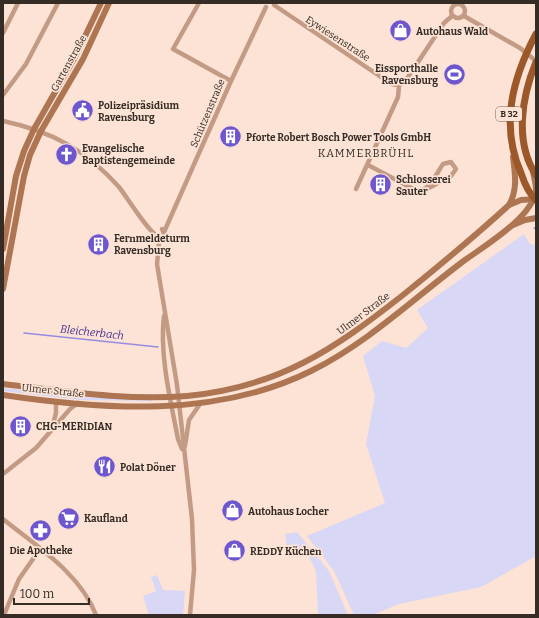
<svg xmlns="http://www.w3.org/2000/svg" width="539" height="618" font-family="Bitter,serif">
	<rect width="100%" height="100%" fill="#fce3d5"/>
	<g fill="#d9d7f6">
		<path d="M524 234 529 243 536 246V556L481 587 399 604 372 615H354L334 571 307 536 385 503 366 444 375 396 363 356 382 341 406 348 428 328 417 310Z"/>
		<path d="M3 388 83 397 152 399V401L81 400 3 391Z"/>
		<path d="M297 532 329 571 348 615H318L316 571 309 557H288L285 534Z"/>
		<path d="M157 575 163 590 185 591 183 615H149L143 596 156 591 151 577Z"/>
	</g>
	<g fill="none" stroke-linecap="round" stroke-linejoin="round">
		<g stroke="#968be3" stroke-width="1.5">
			<path d="M534 228 536 229"/>
			<path d="M24 333 158 347"/>
		</g>
		<g stroke="#c39b84" stroke-width="4.5">
			<path d="M199 3 173 49 231 81"/>
			<circle cx="458" cy="11" r="7"/>
			<path d="M274 5 381 77C388 82 395 88 404 83L444 23 452 16"/>
			<path d="M464 16 520 48 536 61"/>
			<path d="M3 33 18 3"/>
			<path d="M3 95 26 64 58 3"/>
			<path d="M3 121C51 131 86 150 119 187 127 197 151 237 161 238"/>
			<path d="M368 165 417 191C430 191 436 174 443 164L451 162 456 169 451 176 427 189"/>
			<path d="M356 189 398 97 399 86"/>
			<path d="M162 229 164 234 159 243 157 264 177 385 192 519 194 570 190 615"/>
			<path d="M164 232 231 81 266 7"/>
			<path d="M164 316C159 353 171 403 178 439L182 449"/>
			<path d="M52 428 56 413V401"/>
			<path d="M185 446 189 420 200 404"/>
			<path d="M3 474 36 448 70 409 78 403"/>
			<path d="M3 519C36 546 80 573 96 615"/>
			<path d="M4 615 19 579 40 549"/>
		</g>
		<g stroke="#ae7552" stroke-width="6">
			<path d="M509 205C518 189 515 174 513 157"/>
			<path d="M513 225 525 220 536 218"/>
			<path d="M3 249 16 176 24 151 34 129 75 57 101 3"/>
			<path d="M3 289 24 176 30 155 41 131 83 59 109 3"/>
			<path d="M3 384C64 391 126 401 187 396 279 387 333 350 403 295 439 266 475 236 509 205L521 200 536 199"/>
			<path d="M3 395C104 410 217 418 311 371 366 344 412 300 461 263 482 247 533 218 536 190 536 184 534 177 533 172"/>
		</g>
		<g stroke="#9d582a" stroke-width="7">
			<path d="M536 34C512 79 500 126 521 173 524 182 529 194 536 200"/>
			<path d="M536 62C522 96 514 142 536 175"/>
		</g>
	</g>
	<defs>
		<symbol id="shop-disc" viewBox="-11 -11 22 22"><circle r="9.5" fill="#6e56cf" stroke="#fce3d5"/><path d="M-5-2.5h2.3a2.7 3.5 0 0 1 5.4 0H5L5.5 6h-11ZM-1.5-2.5h3a1.5 2.3 0 0 0-3 0Z" fill="#fff"/></symbol>
		<symbol id="stadium-disc" viewBox="-11 -11 22 22"><circle r="9.5" fill="#6e56cf" stroke="#fce3d5"/><path d="M0-5a6.5 5 0 1 0 0 10a6.5 5 0 1 0 0-10ZM-3.5-1.8h7v3.6h-7Z" fill="#fff"/></symbol>
		<symbol id="civic-disc" viewBox="-11 -11 22 22"><circle r="9.5" fill="#6e56cf" stroke="#fce3d5"/><path d="M-.6-6.5H3V-4.5H.6V-3L4-1V1h2V6H-6V1h2V-1L-.6-3ZM-1.2 2.5V6h2.4V2.5Z" fill="#fff"/></symbol>
		<symbol id="building-disc" viewBox="-11 -11 22 22"><circle r="9.5" fill="#6e56cf" stroke="#fce3d5"/><path d="M-4-6H4V6H1V3H-1V6H-4ZM-2.5-4.3h1.7v1.8h-1.7ZM.8-4.3h1.7v1.8H.8ZM-2.5-1h1.7V.8h-1.7ZM.8-1h1.7V.8H.8Z" fill="#fff"/></symbol>
		<symbol id="church-disc" viewBox="-11 -11 22 22"><circle r="9.5" fill="#6e56cf" stroke="#fce3d5"/><path d="M-1.2-6h2.4v3.5h3.3v2.4h-3.3V6h-2.4V-.1h-3.3v-2.4h3.3Z" fill="#fff"/></symbol>
		<symbol id="restaurant-disc" viewBox="-11 -11 22 22"><circle r="9.5" fill="#6e56cf" stroke="#fce3d5"/><path d="M-5-6h1v4h1v-4h1v4h1v-4h1v5L-1.5 .5V6h-2V.5L-5-1ZM5-6V6H3V1.5H1.5Q1.5-4 5-6Z" fill="#fff"/></symbol>
		<symbol id="supermarket-disc" viewBox="-11 -11 22 22"><circle r="9.5" fill="#6e56cf" stroke="#fce3d5"/><path d="M-6-5.5h2.5l.6 2H6L4.5 2H-2.5L-4.4-4H-6ZM-1.5 3.2a1.3 1.3 0 1 0 .1 0ZM3 3.2a1.3 1.3 0 1 0 .1 0Z" fill="#fff"/></symbol>
		<symbol id="pharmacy-disc" viewBox="-11 -11 22 22"><circle r="9.5" fill="#6e56cf" stroke="#fce3d5"/><path d="M-2-6h4v4h4v4h-4v4h-4v-4h-4v-4h4Z" fill="#fff"/></symbol>
	</defs>
	<g fill-rule="evenodd">
		<use href="#shop-disc" x="388" y="18" width="25" height="25"/>
		<use href="#stadium-disc" x="442" y="62" width="25" height="25"/>
		<use href="#civic-disc" x="70" y="98" width="25" height="25"/>
		<use href="#building-disc" x="218" y="124" width="25" height="25"/>
		<use href="#church-disc" x="54" y="142" width="25" height="25"/>
		<use href="#building-disc" x="368" y="172" width="25" height="25"/>
		<use href="#building-disc" x="86" y="232" width="25" height="25"/>
		<use href="#building-disc" x="8" y="414" width="25" height="25"/>
		<use href="#restaurant-disc" x="92" y="454" width="25" height="25"/>
		<use href="#shop-disc" x="220" y="498" width="25" height="25"/>
		<use href="#supermarket-disc" x="56" y="506" width="25" height="25"/>
		<use href="#pharmacy-disc" x="28" y="518" width="25" height="25"/>
		<use href="#shop-disc" x="222" y="538" width="25" height="25"/>
	</g>
	<g text-anchor="middle" stroke-width="3.5" stroke-linejoin="round" paint-order="stroke">
		<rect fill="#fce3d5" stroke="#71635a" stroke-width="1" x="496" y="107" width="26" height="14" rx="3"/>
		<g font-size="9" font-weight="bold" fill="#352c26">
			<text x="509" y="117">B 32</text>
		</g>
		<g font-size="10" font-weight="bold" fill="#352c26" stroke="#fce3d5" text-anchor="start">
			<text x="416" y="35">Autohaus Wald</text>
			<text x="438" y="72" text-anchor="end">Eissporthalle<tspan x="438" dy="12">Ravensburg</tspan></text>
			<text x="98" y="109">Polizeipräsidium<tspan x="98" dy="12">Ravensburg</tspan></text>
			<text x="246" y="141">Pforte Robert Bosch Power Tools GmbH</text>
			<text x="82" y="152">Evangelische<tspan x="82" dy="12">Baptistengemeinde</tspan></text>
			<text x="396" y="183">Schlosserei<tspan x="396" dy="12">Sauter</tspan></text>
			<text x="114" y="242">Fernmeldeturm<tspan x="114" dy="12">Ravensburg</tspan></text>
			<text x="36" y="430">CHG-MERIDIAN</text>
			<text x="120" y="471">Polat Döner</text>
			<text x="248" y="515">Autohaus Locher</text>
			<text x="84" y="522">Kaufland</text>
			<text x="41" y="554" text-anchor="middle">Die Apotheke</text>
			<text x="250" y="555">REDDY Küchen</text>
		</g>
		<g font-size="10" fill="#352c26" stroke="#fce3d5">
			<text transform="translate(338 38) rotate(33)" y="4">Eywiesenstraße</text>
			<text transform="translate(68 63) rotate(-61)" y="4">Gartenstraße</text>
			<text transform="translate(207 113) rotate(-67)" y="4">Schützenstraße</text>
			<text transform="translate(363 313) rotate(-37)" y="4">Ulmer Straße</text>
			<text transform="translate(53 390) rotate(6)" y="4">Ulmer Straße</text>
		</g>
		<g font-size="11" letter-spacing="1" fill="#352c26" stroke="#fce3d5">
			<text x="366" y="157">KAMMERBRÜHL</text>
		</g>
		<g font-size="11" font-style="italic" fill="#462d92" stroke="#fce3d5">
			<text transform="translate(92 332) rotate(6)" y="4">Bleicherbach</text>
		</g>
	</g>
	<rect width="539" height="618" fill="none" stroke="#352c26" stroke-width="8"/>
	<path d="M14 598v6h75v-6" fill="none" stroke="#352c26" stroke-width="2"/>
	<text x="20" y="598" font-size="12" fill="#352c26" stroke="#fce3d5" stroke-width="3" paint-order="stroke">100 m</text>
</svg>
